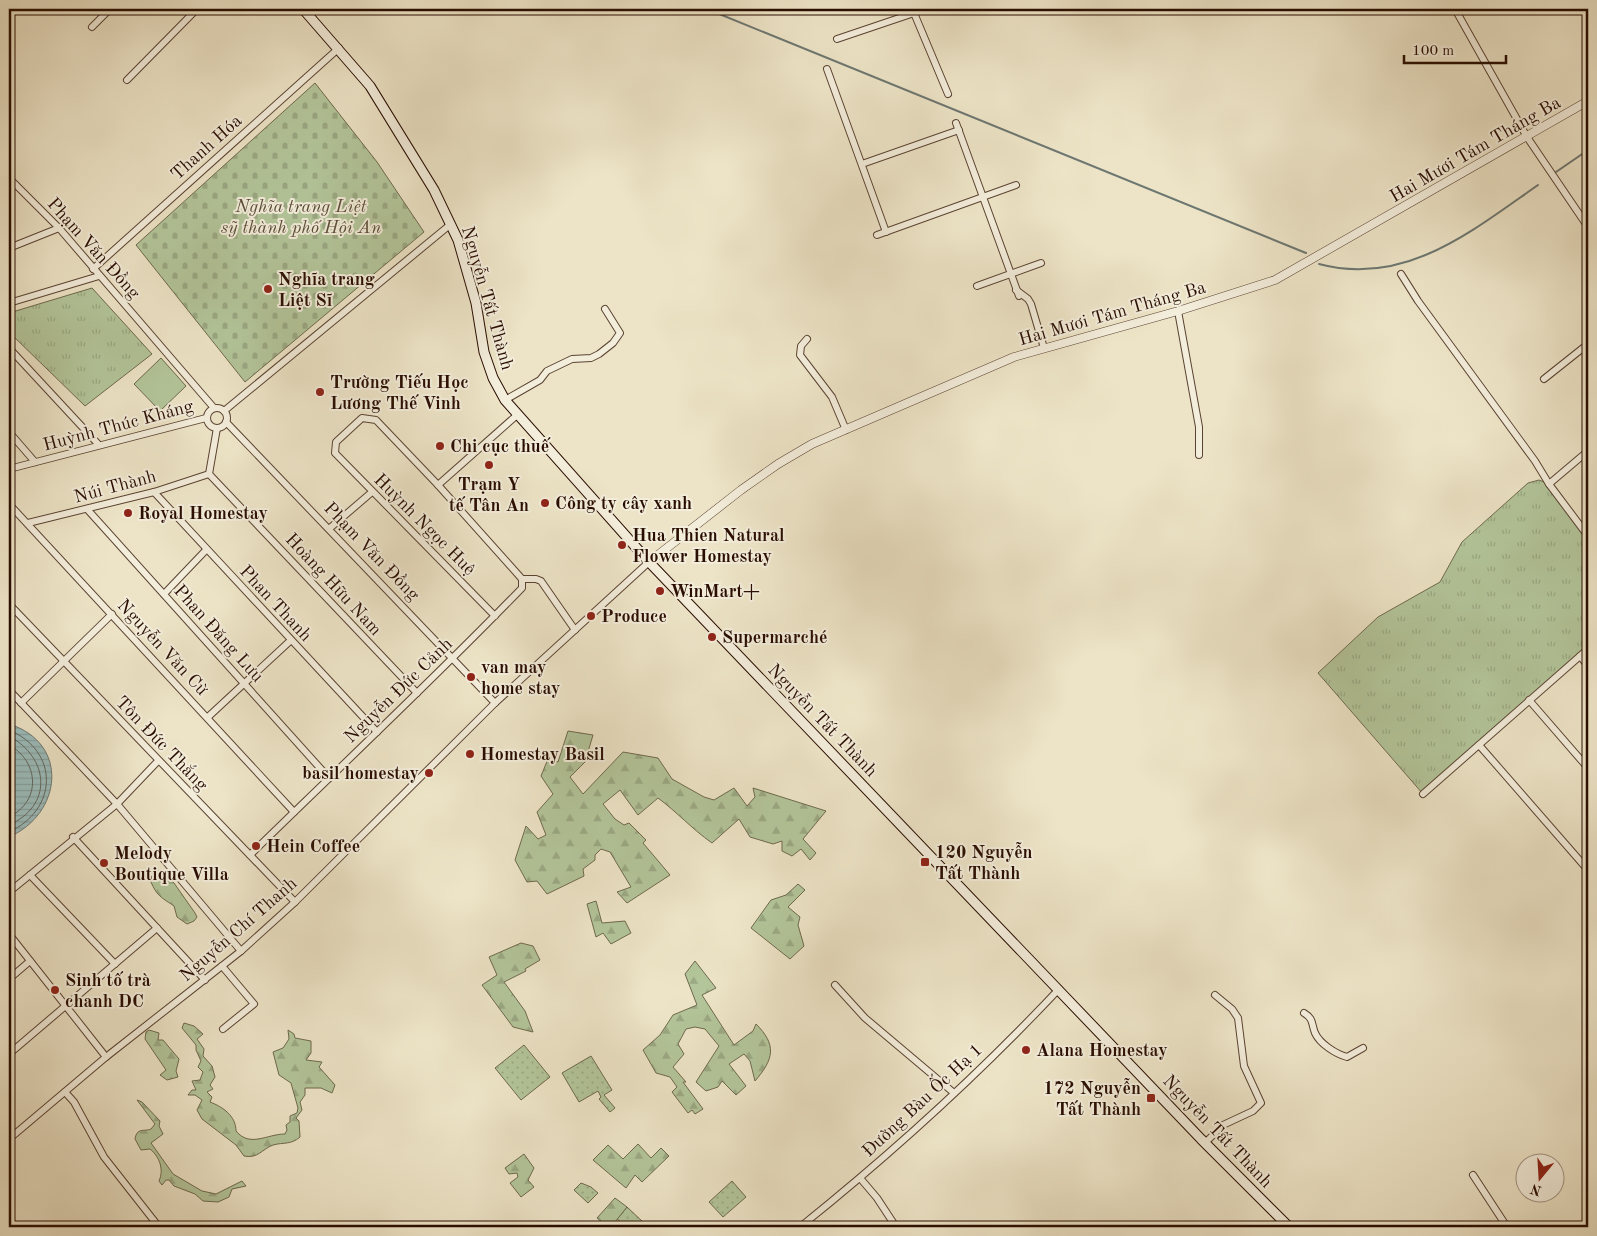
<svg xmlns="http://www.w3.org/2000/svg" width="1597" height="1236" font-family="'Old Standard TT',serif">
	<defs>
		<pattern id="grass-dots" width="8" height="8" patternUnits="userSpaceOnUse" patternTransform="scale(1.25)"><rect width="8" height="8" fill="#b3c59a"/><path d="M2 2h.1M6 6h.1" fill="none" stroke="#9aa883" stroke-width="1.8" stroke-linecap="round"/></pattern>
		<pattern id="forest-firs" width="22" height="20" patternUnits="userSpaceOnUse" patternTransform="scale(1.25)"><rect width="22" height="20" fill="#b3c59a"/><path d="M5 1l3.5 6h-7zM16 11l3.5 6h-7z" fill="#9aa883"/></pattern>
		<pattern id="cemetery-stones" width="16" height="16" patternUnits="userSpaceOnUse" patternTransform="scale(1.25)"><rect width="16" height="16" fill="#b3c59a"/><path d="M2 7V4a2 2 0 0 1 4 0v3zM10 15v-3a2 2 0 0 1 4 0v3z" fill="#9aa883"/></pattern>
		<pattern id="park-tufts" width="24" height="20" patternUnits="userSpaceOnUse" patternTransform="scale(1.25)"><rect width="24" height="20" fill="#b3c59a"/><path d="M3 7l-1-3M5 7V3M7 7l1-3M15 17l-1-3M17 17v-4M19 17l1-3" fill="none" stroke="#9aa883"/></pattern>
		<pattern id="water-rules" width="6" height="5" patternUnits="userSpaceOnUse" patternTransform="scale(1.25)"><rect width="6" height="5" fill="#9bbdbc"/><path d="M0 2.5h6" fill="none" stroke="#86a1a0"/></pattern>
	</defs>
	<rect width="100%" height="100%" fill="#ede4c7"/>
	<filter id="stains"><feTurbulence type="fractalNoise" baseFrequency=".004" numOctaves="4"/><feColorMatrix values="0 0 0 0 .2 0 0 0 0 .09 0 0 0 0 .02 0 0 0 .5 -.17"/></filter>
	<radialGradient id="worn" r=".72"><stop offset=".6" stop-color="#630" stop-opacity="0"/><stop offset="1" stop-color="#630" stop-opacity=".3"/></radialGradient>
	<g fill="url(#grass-dots)" stroke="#6e694d">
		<path d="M524 1045 550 1077 521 1100 495 1068Z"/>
		<path d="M591 1056 612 1090 604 1095 615 1108 610 1112 599 1099 601 1097 598 1091 579 1102 562 1073Z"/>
		<path d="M732 1181 746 1197 723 1217 709 1202Z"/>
		<path d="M581 1183 591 1187 598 1193 588 1203 574 1190Z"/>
		<path d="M627 1207 643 1222 637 1227H628L617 1219Z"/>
	</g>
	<g fill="url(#forest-firs)" stroke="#6e694d">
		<path d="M568 731 593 735 585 762 570 777 583 794 623 752 658 758 672 779 704 797 714 800 734 788 747 806 755 797 753 788 826 811 803 839 816 853 810 860 801 849 792 856 782 851V841L773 844 750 837 739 819 712 843C692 829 677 812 658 798L638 815 620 790 603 804 615 819 624 825 629 823 646 840 643 843 670 875 627 903 617 892 631 887 610 852 601 849 595 855V860L583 869 584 876 547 894 537 881 527 882 515 860 526 826 538 839 546 835 537 812 553 794 541 776 548 759 558 762Z"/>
		<path d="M161 870 174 883 195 913 197 917 194 921 187 924 177 917 174 906C167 901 160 898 155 890 152 885 151 881 147 876Z"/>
		<path d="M798 884 805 890 788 907 800 917 798 925 804 946 790 959 751 928 771 900 786 895Z"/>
		<path d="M596 901 602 923 625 921 631 933 611 944 603 933 596 937 587 904Z"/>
		<path d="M521 943 533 946 540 960 525 969 526 971 504 982 525 1011 533 1032 513 1027 482 985 497 975 489 957Z"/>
		<path d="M695 961 716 988 702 995 734 1045 753 1031 756 1024C777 1045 774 1059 755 1081L750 1061 744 1054 729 1064 746 1086 736 1095 722 1081 718 1087 706 1091 696 1082 719 1046 705 1029 695 1027 686 1029 678 1044 684 1054 673 1067 686 1082H683L703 1109 695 1114 692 1110 688 1113 672 1092 677 1087 670 1077 656 1073 643 1050 660 1035 673 1015 697 1005 685 974Z"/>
		<path d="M184 1023 194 1026 203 1034 197 1039 204 1049 203 1056 212 1066 215 1077 210 1085 213 1089 207 1092 212 1097 210 1102C223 1107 236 1116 236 1131 250 1148 267 1134 285 1134L287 1130 286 1125 290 1122V1116L297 1113 298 1108 291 1083 279 1075 273 1052 283 1048 289 1039 288 1030 294 1034 295 1038 311 1041V1053L306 1060 322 1062 319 1067 335 1085 332 1093 321 1088H305V1095L300 1102 302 1110 296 1118 299 1121 300 1137C291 1145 284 1142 273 1145 262 1149 258 1159 244 1156L236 1145 202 1119 197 1110 202 1100 195 1095H188L192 1090H196L192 1081 200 1080 203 1072 198 1067 201 1061 196 1050V1045L182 1028Z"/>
		<path d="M149 1030 159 1033 158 1040H163L179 1059 176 1071 178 1077 167 1080 160 1075 166 1070 145 1039 146 1032Z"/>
		<path d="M137 1100 142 1102 160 1121 159 1126 163 1134 151 1143 173 1174 202 1191 216 1194 242 1181 246 1186 232 1189 229 1197 218 1202 203 1201 195 1194 174 1186 169 1180H166L162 1185 159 1181C164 1170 160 1157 150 1149L141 1150 135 1139C137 1127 144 1132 151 1129L155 1124Z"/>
		<path d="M638 1144 651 1158 661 1148 669 1156 642 1182 635 1175 626 1188 593 1160 608 1145 623 1159Z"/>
		<path d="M524 1154 534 1168 528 1180 534 1187 521 1197 510 1183 518 1177 517 1173 509 1174 505 1168Z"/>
		<path d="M615 1198 627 1207 611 1227H608L597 1218Z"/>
	</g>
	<path fill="url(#cemetery-stones)" stroke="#6e694d" d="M315 83 377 162 424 232 245 382 136 245Z"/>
	<g fill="url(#park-tufts)" stroke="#6e694d">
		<path d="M92 288 152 354 85 406 9 332V313Z"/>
		<path d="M1539 480 1549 484 1588 537V649L1423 794 1318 673 1378 617 1440 582 1462 542 1528 483Z"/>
	</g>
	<path fill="#b3c59a" stroke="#6e694d" d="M161 358 186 386 160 411 134 384Z"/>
	<path fill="url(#water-rules)" stroke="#6d7771" d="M9 724C70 743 62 814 9 837Z"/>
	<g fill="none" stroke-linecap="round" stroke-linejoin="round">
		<g stroke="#62655e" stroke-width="1">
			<path d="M9 730C60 751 58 810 9 832"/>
			<path d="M9 736C50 758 53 806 9 825"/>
			<path d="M9 745C39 761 42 801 9 817"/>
		</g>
		<g stroke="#6d7771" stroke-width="2">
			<path d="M707 9 1306 253"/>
			<path d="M1556 172 1588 150"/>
			<path d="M1319 264C1405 287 1472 231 1538 185"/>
		</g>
		<defs>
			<g id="minor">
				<path d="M914 9V13L948 94"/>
				<path d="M1455 9 1527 137 1588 227"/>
				<path d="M92 27 110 9"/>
				<path d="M837 39 914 13"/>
				<path d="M827 69 886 232"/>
				<path d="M127 80 197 9"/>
				<path d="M956 123 1019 296"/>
				<path d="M862 164 959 130"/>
				<path d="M9 178 59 228 214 408"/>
				<path d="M877 235 1016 185"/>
				<path d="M9 248 59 228"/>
				<path d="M93 269 339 48"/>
				<path d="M1401 274 1418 301 1535 461 1549 484"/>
				<path d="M977 286 1041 263"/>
				<path d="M1016 290 1028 299 1031 304 1044 348"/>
				<path d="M9 303 99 276"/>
				<path d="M1178 311 1199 427V455"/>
				<path d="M807 339 801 346 800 355 832 397 846 430"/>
				<path d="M9 348 99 445"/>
				<path d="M1544 379 1588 344"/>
				<path d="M505 400 540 380 547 371 572 359 591 358 599 354 613 343 620 333 605 309"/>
				<circle cx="217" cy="418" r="10"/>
				<path d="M224 411 451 224"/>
				<path d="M226 422 495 703"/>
				<path d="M9 432 35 462"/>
				<path d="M1588 451 1549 484 1588 536"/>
				<path d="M9 469 206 418"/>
				<path d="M209 474 417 693"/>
				<path d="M209 474 217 428"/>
				<path d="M438 485 517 415"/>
				<path d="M154 492 377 732"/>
				<path d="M9 504 294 812"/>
				<path d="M87 509 329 778"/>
				<path d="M28 523 154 492 209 474"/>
				<path d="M330 528 372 492"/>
				<path d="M522 579H536L541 581 575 630"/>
				<path d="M164 594 206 550"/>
				<path d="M9 604 295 902"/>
				<path d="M1580 656 1588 666"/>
				<path d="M9 690 117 804 241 951"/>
				<path d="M1529 700 1588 768"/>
				<path d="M21 703 112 614"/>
				<path d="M208 717 290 641"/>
				<path d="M1479 745 1588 870"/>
				<path d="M1423 794 1588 649"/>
				<path d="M73 837 205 980"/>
				<path d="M250 855C341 766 434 679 522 588V579L438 485 376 420 362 418 336 442 335 453 495 616"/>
				<path d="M30 875 115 964"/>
				<path d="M9 892 117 804 158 761"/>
				<path d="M9 934 106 1057"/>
				<path d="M222 966 254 1004 223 1029"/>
				<path d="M9 979 30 961"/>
				<path d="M835 985 865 1018 954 1093"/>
				<path d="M1304 1013C1314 1019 1311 1023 1315 1033 1320 1044 1336 1054 1347 1057L1363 1048"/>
				<path d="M9 1054 157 928"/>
				<path d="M65 1092 74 1102 104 1157 159 1227"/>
				<path d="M9 1139 106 1057 241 951 295 902 495 703 649 562"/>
				<path d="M1205 1143 1223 1125 1253 1111 1261 1103 1244 1066 1238 1018 1232 1009 1215 995"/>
				<path d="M1473 1175 1507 1227"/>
				<path d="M860 1178 877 1198 896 1227"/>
				<path d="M9 1219 11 1227"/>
				<path d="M800 1227C891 1154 979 1074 1059 989"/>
			</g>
			<path id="tertiary" d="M649 562 741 490 778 464 812 444 1014 357 1178 311 1275 280 1588 101"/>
			<path id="secondary" d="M303 9 370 86 434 190 458 240 476 303 484 352 493 378 505 400 649 562 1201 1139 1289 1227"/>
		</defs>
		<use href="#minor" stroke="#5a4332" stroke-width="8"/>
		<use href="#tertiary" stroke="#5a4332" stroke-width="9"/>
		<use href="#secondary" stroke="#290d00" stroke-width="11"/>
		<use href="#minor" stroke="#f3eddb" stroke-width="6"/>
		<use href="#tertiary" stroke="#f3eddb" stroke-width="8"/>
		<use href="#secondary" stroke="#f3eddb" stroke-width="9"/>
	</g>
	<g fill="#8f2418" stroke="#f3eddb" stroke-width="2">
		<circle cx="268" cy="289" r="5"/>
		<circle cx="320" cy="392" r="5"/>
		<circle cx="440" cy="446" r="5"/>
		<circle cx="489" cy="465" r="5"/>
		<circle cx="545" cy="503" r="5"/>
		<circle cx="128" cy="513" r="5"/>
		<circle cx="622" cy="545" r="5"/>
		<circle cx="660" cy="591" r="5"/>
		<circle cx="591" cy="616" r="5"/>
		<circle cx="712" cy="637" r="5"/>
		<circle cx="471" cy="677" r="5"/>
		<circle cx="470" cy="754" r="5"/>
		<circle cx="429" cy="773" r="5"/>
		<circle cx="256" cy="846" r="5"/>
		<rect x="920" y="857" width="10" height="10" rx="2.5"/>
		<circle cx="104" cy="863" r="5"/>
		<circle cx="55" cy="990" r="5"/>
		<circle cx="1026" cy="1050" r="5"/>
		<rect x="1146" y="1093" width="10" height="10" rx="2.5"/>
	</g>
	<g text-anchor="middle" stroke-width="4" stroke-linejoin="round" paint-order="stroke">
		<g font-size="18" fill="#290d00" stroke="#f3eddb">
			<text transform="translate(206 147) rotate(-42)" y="6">Thanh Hóa</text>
			<text transform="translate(1475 149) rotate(-30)" y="6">Hai Mươi Tám Tháng Ba</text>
			<text transform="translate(94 248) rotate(48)" y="6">Phạm Văn Đồng</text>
			<text transform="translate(488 298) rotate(74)" y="6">Nguyễn Tất Thành</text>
			<text transform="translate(1112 313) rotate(-16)" y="6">Hai Mươi Tám Tháng Ba</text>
			<text transform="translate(118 425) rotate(-15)" y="6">Huỳnh Thúc Kháng</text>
			<text transform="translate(115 486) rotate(-15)" y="6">Núi Thành</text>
			<text transform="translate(425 524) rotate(45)" y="6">Huỳnh Ngọc Huệ</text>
			<text transform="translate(372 551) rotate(46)" y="6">Phạm Văn Đồng</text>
			<text transform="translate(334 584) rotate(47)" y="6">Hoàng Hữu Nam</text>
			<text transform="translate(276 603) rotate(47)" y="6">Phan Thanh</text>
			<text transform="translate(219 633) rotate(48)" y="6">Phan Đăng Lưu</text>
			<text transform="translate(163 647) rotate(47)" y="6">Nguyễn Văn Cừ</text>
			<text transform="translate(398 690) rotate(-44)" y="6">Nguyễn Đức Cảnh</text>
			<text transform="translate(823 720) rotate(46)" y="6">Nguyễn Tất Thành</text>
			<text transform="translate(162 743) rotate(46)" y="6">Tôn Đức Thắng</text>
			<text transform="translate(238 929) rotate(-41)" y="6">Nguyễn Chí Thanh</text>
			<text transform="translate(922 1100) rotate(-43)" y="6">Đường Bàu Ốc Hạ 1</text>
			<text transform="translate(1218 1131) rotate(46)" y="6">Nguyễn Tất Thành</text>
		</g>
		<g font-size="18" font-style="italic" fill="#594d36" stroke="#f3eddb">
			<text x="301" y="212">Nghĩa trang Liệt<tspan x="301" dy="21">sỹ thành phố Hội An</tspan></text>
		</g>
		<g font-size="18" font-weight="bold" fill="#290d00" stroke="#f3eddb" text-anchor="start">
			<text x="278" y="285">Nghĩa trang<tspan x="278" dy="21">Liệt Sĩ</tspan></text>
			<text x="330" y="388">Trường Tiếu Học<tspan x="330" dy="21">Lương Thế Vinh</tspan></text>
			<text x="450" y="452">Chi cục thuế</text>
			<text x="489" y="490" text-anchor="middle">Trạm Y<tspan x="489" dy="21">tế Tân An</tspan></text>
			<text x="555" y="509">Công ty cây xanh</text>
			<text x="138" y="519">Royal Homestay</text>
			<text x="632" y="541">Hua Thien Natural<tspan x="632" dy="21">Flower Homestay</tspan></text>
			<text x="670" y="597">WinMart+</text>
			<text x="601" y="622">Produce</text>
			<text x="722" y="643">Supermarché</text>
			<text x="481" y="673">van may<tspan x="481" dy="21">home stay</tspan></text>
			<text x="480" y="760">Homestay Basil</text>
			<text x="419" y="779" text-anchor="end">basil homestay</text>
			<text x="266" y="852">Hein Coffee</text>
			<text x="935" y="858">120 Nguyễn<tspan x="935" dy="21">Tất Thành</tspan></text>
			<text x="114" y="859">Melody<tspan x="114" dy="21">Boutique Villa</tspan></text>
			<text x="65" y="986">Sinh tố trà<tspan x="65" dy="21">chanh DC</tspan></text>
			<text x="1036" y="1056">Alana Homestay</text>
			<text x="1141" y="1094" text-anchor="end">172 Nguyễn<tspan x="1141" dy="21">Tất Thành</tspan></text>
		</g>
	</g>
	<rect width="1597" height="1236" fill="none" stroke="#ede4c7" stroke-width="30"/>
	<rect x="10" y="10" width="1577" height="1216" fill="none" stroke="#290d00" stroke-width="2.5"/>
	<rect x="15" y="15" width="1567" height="1206" fill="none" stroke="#290d00"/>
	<g transform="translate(1540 1178) rotate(198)"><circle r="24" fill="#f3eddb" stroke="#a29383"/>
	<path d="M0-4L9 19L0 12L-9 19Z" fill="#8f2418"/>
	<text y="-8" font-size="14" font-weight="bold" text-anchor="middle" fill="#290d00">N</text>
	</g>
	<path d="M1404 55v8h102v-8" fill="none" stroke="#290d00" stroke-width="2.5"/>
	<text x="1412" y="55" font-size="15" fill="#290d00" stroke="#f3eddb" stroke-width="4" paint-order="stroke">100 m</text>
	<rect width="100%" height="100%" filter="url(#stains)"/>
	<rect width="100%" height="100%" fill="url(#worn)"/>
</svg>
